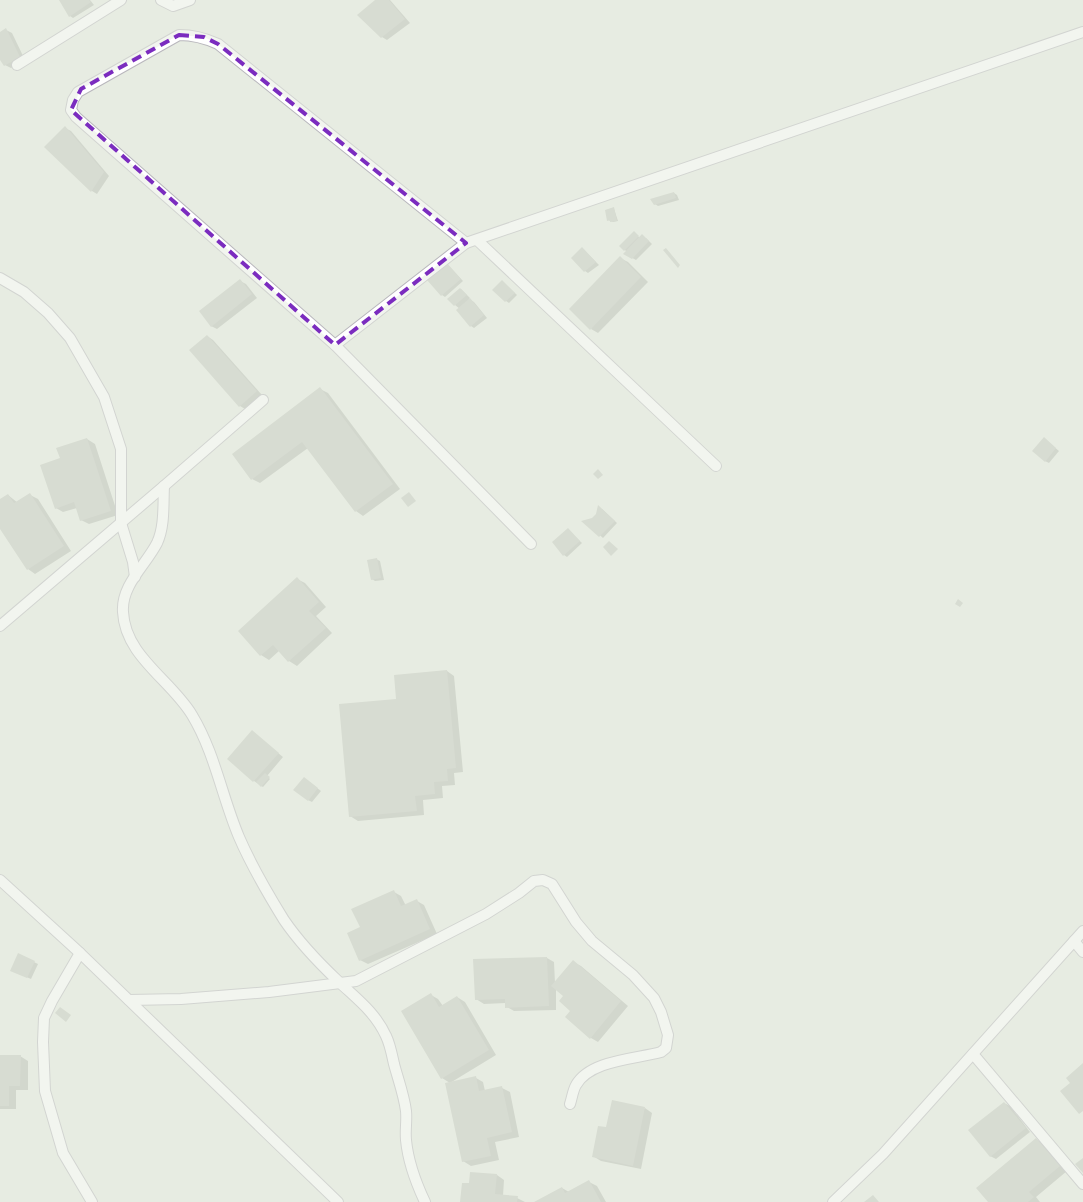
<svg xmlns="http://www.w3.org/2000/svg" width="1083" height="1202" font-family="'Exo 2',sans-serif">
	<rect width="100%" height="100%" fill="#e7ece2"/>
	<g fill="#0003">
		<path d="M60 0H90L94 5 73 18 70 16Z"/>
		<path d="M375 0H390L410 23 387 40 382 37Z"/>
		<path d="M6 30 12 33 25 60 11 68 5 65 0 58V34Z"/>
		<path d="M65 128 71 131 109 176 97 194 92 191 46 147Z"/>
		<path d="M674 193 677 195 679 200 658 206 655 204Z"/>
		<path d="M614 209 618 221 613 222 608 220Z"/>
		<path d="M635 234 640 238H646L652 244 636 260 625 254 627 252 621 246Z"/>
		<path d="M585 251 599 265 588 273 585 271Z"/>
		<path d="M620 258 628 262 648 282 598 333 591 329Z"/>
		<path d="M447 264 463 281 445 297 442 295Z"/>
		<path d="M240 281 246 284 257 298 217 329 211 326Z"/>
		<path d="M502 281 517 295 509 303 506 301Z"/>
		<path d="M461 289 470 298 469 299 474 302 487 318 474 328 471 326 460 309 455 305Z"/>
		<path d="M207 336 213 340 262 395 245 409 240 406Z"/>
		<path d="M320 389 328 393 400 489 363 516 356 511 308 448 260 483 252 479Z"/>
		<path d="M87 439 95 444 118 515 89 524 81 520 77 508 63 512 56 508 61 459Z"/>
		<path d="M1047 441 1059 451 1049 463 1045 461Z"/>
		<path d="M8 495 18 503 30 495 38 499 71 551 35 574 28 569 0 527V500Z"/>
		<path d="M602 509 617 523 603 538 584 521 593 519Z"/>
		<path d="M568 530 582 543 567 557 564 555Z"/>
		<path d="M376 559 380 561 384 580 375 581 372 579Z"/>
		<path d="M297 579 305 583 326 607 316 616 332 633 297 666 289 661 279 651 269 660 261 655 239 631Z"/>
		<path d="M447 671 454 676 463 772 454 773 455 785 442 786 443 798 423 800 424 815 358 821 350 816 397 700Z"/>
		<path d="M252 732 283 757 267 776 270 779 263 787 254 781 228 759Z"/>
		<path d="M307 780 321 791 312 802 308 800Z"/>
		<path d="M394 892 401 896 406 906 417 901 424 905 437 934 368 964 360 960 361 928Z"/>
		<path d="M19 955 38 964 31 979 15 972Z"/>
		<path d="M547 958 554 962 555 983 573 962 581 966 628 1006 598 1042 591 1038 572 1011 565 996 556 988V1010L514 1011 507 1007 506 1003 484 1004 476 999Z"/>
		<path d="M431 995 438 999 443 1006 457 997 465 1002 496 1055 450 1083 442 1078Z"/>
		<path d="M0 1056H20L28 1061V1090H16V1109H0Z"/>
		<path d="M476 1078 483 1082 485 1091 502 1088 510 1092 519 1137 495 1142 499 1160 471 1166 463 1161Z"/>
		<path d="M1004 1103 1010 1106 1030 1132 996 1159 990 1156Z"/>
		<path d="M645 1108 652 1113 641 1169 601 1161 593 1156Z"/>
		<path d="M1036 1139 1044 1144 1067 1171 1036 1197 1040 1202H990Z"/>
		<path d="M497 1175 504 1180 503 1196 517 1198 525 1202H461L470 1185Z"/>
		<path d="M589 1182 597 1186 606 1202H536L562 1188 569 1192Z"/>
	</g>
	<g fill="#c4c7bf">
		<path d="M59 0H89L91 2 69 17Z"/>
		<path d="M375 0H389L405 19 381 38 357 15Z"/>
		<path d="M6 28 20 57 4 66 0 60V32Z"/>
		<path d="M65 126 104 172 91 192 44 147Z"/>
		<path d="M674 192 676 198 654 205 650 199Z"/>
		<path d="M614 207 617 221 610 222V220L607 221 605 210Z"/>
		<path d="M634 231 639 236 624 251 619 246Z"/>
		<path d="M642 234 649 241 632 259 623 254Z"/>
		<path d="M582 247 596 262 584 272 571 258Z"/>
		<path d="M666 248 680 265 678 268 663 250Z"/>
		<path d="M620 256 641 277 590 330 569 309Z"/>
		<path d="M446 262 461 279 441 296 427 280Z"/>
		<path d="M240 279 252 294 211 327 199 311Z"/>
		<path d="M502 280 515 293 505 302 492 290Z"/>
		<path d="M460 288 467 295 454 306 447 299Z"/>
		<path d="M470 298 484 315 470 327 456 310Z"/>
		<path d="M207 335 257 391 239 407 189 350Z"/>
		<path d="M320 387 393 484 355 512 302 442 251 480 232 454Z"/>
		<path d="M1044 437 1056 448 1045 462 1032 451Z"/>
		<path d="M87 438 111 511 80 521 74 502 55 509 40 465 60 458 56 448Z"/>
		<path d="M598 469 603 475 598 479 593 474Z"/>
		<path d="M409 492 416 501 408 507 401 498Z"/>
		<path d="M30 493 64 546 27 570 0 529V499L8 494 14 503Z"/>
		<path d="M598 505 615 521 599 537 581 521 592 518 596 514Z"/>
		<path d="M568 528 580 541 563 556 552 542Z"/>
		<path d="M609 541 618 549 611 556 603 547Z"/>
		<path d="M377 558 381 578 371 580 367 560Z"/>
		<path d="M297 577 319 602 309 611 326 628 288 662 273 645 260 656 238 631Z"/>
		<path d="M958 599 963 603 960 607 955 604Z"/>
		<path d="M447 670 456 768 447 769 448 781 434 782 435 794 415 796 417 811 349 817 339 704 396 699 394 675Z"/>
		<path d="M252 730 279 753 253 782 227 759Z"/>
		<path d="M265 773 270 777 261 787 256 782Z"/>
		<path d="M304 777 318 788 308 801 293 790Z"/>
		<path d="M394 890 401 906 417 899 430 929 359 961 347 933 360 927 351 909Z"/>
		<path d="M18 953 35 961 27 978 10 971Z"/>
		<path d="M547 957 549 1006 505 1008V999L475 1000 473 959Z"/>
		<path d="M573 960 621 1001 590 1039 565 1017 570 1011 559 1001 563 996 551 986Z"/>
		<path d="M431 993 439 1007 457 996 489 1050 441 1079 401 1011Z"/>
		<path d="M60 1007 71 1015 66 1022 55 1013Z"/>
		<path d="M0 1055H21L20 1086H9V1106H0Z"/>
		<path d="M1083 1063V1111L1079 1114 1060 1091 1070 1083 1066 1078Z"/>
		<path d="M476 1076 479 1091 502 1086 512 1132 487 1138 491 1156 462 1162 445 1083Z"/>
		<path d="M612 1100 645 1107 633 1166 592 1157 598 1126 606 1127Z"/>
		<path d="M1004 1102 1026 1128 990 1157 968 1130Z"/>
		<path d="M1036 1138 1060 1166 1029 1192 1034 1197 1028 1202H988L976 1188Z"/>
		<path d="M1083 1158V1173L1075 1164Z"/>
		<path d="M470 1172 497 1174 495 1194 518 1196 517 1202H460L462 1183H469Z"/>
		<path d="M589 1180 601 1202H534L562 1187 565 1193Z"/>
		<path d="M873 1195 879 1202H864Z"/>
	</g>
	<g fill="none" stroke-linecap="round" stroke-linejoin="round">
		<defs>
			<g id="street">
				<path d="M161 0 173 6 190 0"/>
				<path d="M17 65 121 0"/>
				<path d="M477 240 716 466"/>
				<path d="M0 278 24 292 48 313 70 338 104 397 121 449V523L133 562 135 577"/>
				<path d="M335 345 76 117 71 110 73 100 78 92 179 35C194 35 205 38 218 44L466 243"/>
				<path d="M164 486C163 504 165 526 157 543 146 565 121 585 123 612 125 656 171 680 192 715 215 753 222 797 239 837 251 865 268 894 284 920 299 942 319 963 338 981 357 999 375 1012 386 1036 390 1044 392 1055 394 1064 398 1079 404 1095 406 1111 407 1121 405 1130 406 1140 408 1161 416 1183 425 1202"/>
				<path d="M531 544 335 345 466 243 1083 32"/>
				<path d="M0 626 164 486 263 400"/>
				<path d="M0 880 80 953 338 1202"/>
				<path d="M1074 941 1083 952"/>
				<path d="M80 953 52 1001 44 1018 43 1042 45 1091 63 1153 92 1202"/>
				<path d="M129 1000 181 999 269 992 356 981 486 914 519 893 534 881 543 880 552 884 576 922 592 941 633 975 654 998 661 1012 668 1035 666 1048 661 1052C636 1059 590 1060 576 1085 573 1090 572 1098 570 1104"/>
				<path d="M973 1054 1083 1184"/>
				<path d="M833 1202 883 1154 1083 931"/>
			</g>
		</defs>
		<use href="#street" stroke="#b9b7bd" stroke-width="12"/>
		<use href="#street" stroke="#fff" stroke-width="10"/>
	</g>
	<path d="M0 0H1083V1202H0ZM179 35 204 37 218 44 466 243 335 345 71 110 81 89Z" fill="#e7ece2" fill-opacity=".55" fill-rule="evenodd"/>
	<path fill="none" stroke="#7b2cbf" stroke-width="4" stroke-dasharray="10 6" stroke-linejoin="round" d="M179 35 204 37 218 44 466 243 335 345 71 110 81 89Z"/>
</svg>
